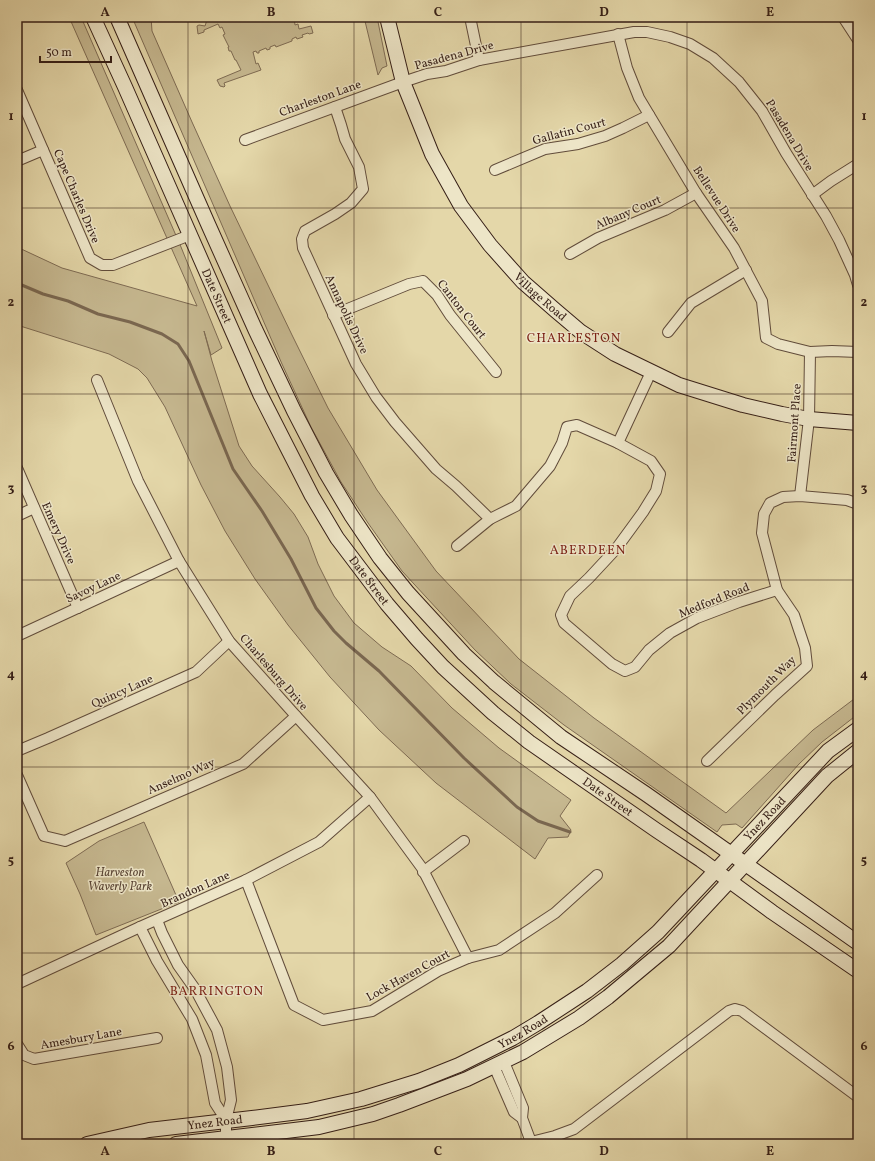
<svg xmlns="http://www.w3.org/2000/svg" width="875" height="1161" font-family="Vollkorn,serif">
	<rect width="100%" height="100%" fill="#e4d7a9"/>
	<filter id="stains"><feTurbulence type="fractalNoise" baseFrequency=".005" numOctaves="4"/><feColorMatrix values="0 0 0 0 .2 0 0 0 0 .09 0 0 0 0 .02 0 0 0 .5 -.17"/></filter>
	<radialGradient id="worn" r=".72"><stop offset=".6" stop-color="#630" stop-opacity="0"/><stop offset="1" stop-color="#630" stop-opacity=".3"/></radialGradient>
	<g fill="#c6b890" stroke="#7e6b53">
		<path d="M69 17H81L181 247 222 348 211 355 204 331 212 361 239 446 252 466 280 497 294 514 308 537 318 564 334 596 354 623 382 647 411 666 452 708 499 748 571 800 560 816 571 830 568 837 548 838 535 859 436 783 379 730 330 677 288 625 255 579 225 531 201 485 165 407 147 378 138 369 109 354 17 325V247L62 268 197 306Z"/>
		<path d="M132 17H151L152 31 192 122 230 206 292 335 328 408 377 490 436 571 519 659 594 718 726 813 813 730 858 696V714L822 742 799 764 742 828 736 824 722 825 717 832 564 725 511 684 475 650 402 571 368 523 341 482 311 427 282 364Z"/>
		<path d="M208 17H224V18L227 17H294L295 25 298 24 299 29 311 26 313 33 309 34 308 33 302 35 303 37 297 39 296 37 292 39V41L276 47 275 45 270 47V49L267 50 266 48 259 51V53H257L256 51 253 52 256 64 258 63 261 70 224 83 225 86 224 87 220 86 217 80 241 70 236 60H235L231 51H229L228 47H229L223 35 225 34 222 27 220 28 218 24 204 30V32L198 34 197 26 199 25 205 26Z"/>
		<path d="M364 17H377L387 66 382 68 378 75Z"/>
		<path d="M144 822 179 902 96 935 80 894 66 863 99 841Z"/>
	</g>
	<g fill="none" stroke-linecap="round" stroke-linejoin="round">
		<path stroke="#7a6750" stroke-width="3" d="M17 283 43 294 68 301 98 314 130 322 162 334 178 344 189 361 233 469 262 511 291 559 316 608 334 631 346 643 379 671 464 758 517 807 538 821 570 832"/>
		<defs>
			<g id="street">
				<path d="M470 17 479 60"/>
				<path d="M843 17 858 40"/>
				<path d="M618 34 627 68 639 98 696 193 734 248 762 301 766 338 778 344 810 352 832 351 858 352"/>
				<path d="M17 90 90 258 102 265H113L190 235"/>
				<path d="M335 107 341 125 345 139 359 167 363 189 351 203 335 214 305 231 302 239 303 248 356 364 376 397 395 422 436 469 456 486 490 519"/>
				<path d="M245 140 403 82 427 74 446 71 479 60 634 32H647L670 37 690 44 713 58 739 82 762 111 786 153 826 216 839 240 855 275 858 285"/>
				<path d="M17 161 43 150"/>
				<path d="M495 170 545 149 578 144 605 136 623 128 649 115"/>
				<path d="M812 195 831 181 858 164"/>
				<path d="M570 254 598 238 665 210 696 193"/>
				<path d="M333 315 409 284 423 281 437 295 450 315 496 372"/>
				<path d="M668 332 691 303 746 270"/>
				<path d="M97 380 138 481 179 561 229 641 296 716 370 797 422 868 468 958"/>
				<path d="M618 443 651 372"/>
				<path d="M17 468 78 608"/>
				<path d="M800 496 809 419 810 352"/>
				<path d="M17 516 34 508"/>
				<path d="M457 546 490 519 516 506 550 466 562 443 567 427 577 425 618 443 651 461 660 474 656 491 643 512 616 549 589 578 570 596 561 615 564 623 612 664 625 671 635 667 649 650 670 633 697 618 739 602 777 590"/>
				<path d="M17 636 179 561"/>
				<path d="M17 751 48 738 196 672 229 641"/>
				<path d="M707 761 775 695 807 666 805 648 794 615 777 590 762 533 764 514 770 503 783 497 800 496 847 500 858 504"/>
				<path d="M17 775 44 836 65 841 243 764 296 716"/>
				<path d="M423 872 464 841"/>
				<path d="M246 880 294 1005 323 1020 372 1011 438 971 468 958 499 950 555 913 597 875"/>
				<path d="M157 920 162 933 178 965 195 989 217 1030 227 1067 231 1100 226 1120V1138"/>
				<path d="M140 927 157 961 192 1019 206 1055 215 1103 226 1120"/>
				<path d="M17 984 140 927 246 880 319 842 370 797"/>
				<path d="M17 1044 24 1055 34 1059 157 1038"/>
				<path d="M504 1062 523 1108 522 1118 531 1142 555 1136 574 1129 729 1011 735 1009 742 1011 858 1097"/>
				<path d="M494 1066 514 1112 522 1118"/>
			</g>
			<g id="secondary">
				<path id="s1" d="M93 17 125 87 260 394 289 451 312 496 337 538 387 604 417 639 443 667 493 713 529 742 656 830 701 860 772 912 858 971"/>
				<path d="M117 17 208 224 255 329 294 411 326 473 351 515 380 558 408 593 464 654 494 682 561 737 646 794 858 943"/>
				<path id="s2" d="M387 17 403 82 432 154 461 206 490 245 523 282 555 310 581 332 615 354 679 385 743 405 782 414 809 419 858 423"/>
				<path id="s3" d="M87 1144 149 1130 252 1118 307 1111 361 1099 419 1081 459 1065 513 1038 538 1023 587 991 622 964 658 932 828 751 858 729"/>
				<path d="M176 1144 286 1131 319 1127 373 1114 399 1105 467 1079 523 1052 579 1018 608 997 669 946 827 776 858 751"/>
			</g>
		</defs>
		<use href="#street" stroke="#614c3b" stroke-width="12"/>
		<use href="#secondary" stroke="#351e16" stroke-width="16"/>
		<use href="#street" stroke="#ede5c7" stroke-width="10"/>
		<use href="#secondary" stroke="#ede5c7" stroke-width="14"/>
	</g>
	<path fill="none" stroke="#351e16" stroke-width="1" stroke-opacity="0.55" d="M188 17V1144M354 17V1144M521 17V1144M687 17V1144M17 208H858M17 394H858M17 580H858M17 767H858M17 953H858"/>
	<g text-anchor="middle" stroke-width="3" stroke-linejoin="round" paint-order="stroke">
		<g font-size="12" fill="#351e16" stroke="#ede5c7">
			<text transform="translate(454 55) rotate(-15)" y="4">Pasadena Drive</text>
			<text transform="translate(320 98) rotate(-20)" y="4">Charleston Lane</text>
			<text transform="translate(569 131) rotate(-15)" y="4">Gallatin Court</text>
			<text transform="translate(790 135) rotate(59)" y="4">Pasadena Drive</text>
			<text transform="translate(77 196) rotate(67)" y="4">Cape Charles Drive</text>
			<text transform="translate(717 199) rotate(57)" y="4">Bellevue Drive</text>
			<text transform="translate(628 212) rotate(-23)" y="4">Albany Court</text>
			<text dy="4" stroke="none"><textPath href="#s1" startOffset="305">Date Street</textPath></text>
			<text dy="4" stroke="none"><textPath href="#s2" startOffset="325">Village Road</textPath></text>
			<text transform="translate(462 309) rotate(52)" y="4">Canton Court</text>
			<text transform="translate(347 314) rotate(65)" y="4">Annapolis Drive</text>
			<text transform="translate(794 423) rotate(-86)" y="4">Fairmont Place</text>
			<text transform="translate(59 533) rotate(66)" y="4">Emery Drive</text>
			<text dy="4" stroke="none"><textPath href="#s1" startOffset="629">Date Street</textPath></text>
			<text transform="translate(93 587) rotate(-25)" y="4">Savoy Lane</text>
			<text transform="translate(714 600) rotate(-22)" y="4">Medford Road</text>
			<text transform="translate(274 672) rotate(49)" y="4">Charlesburg Drive</text>
			<text transform="translate(766 685) rotate(-45)" y="4">Plymouth Way</text>
			<text transform="translate(122 691) rotate(-24)" y="4">Quincy Lane</text>
			<text transform="translate(181 776) rotate(-24)" y="4">Anselmo Way</text>
			<text dy="4" stroke="none"><textPath href="#s1" startOffset="953">Date Street</textPath></text>
			<text dy="4" stroke="none"><textPath href="#s3" startOffset="778">Ynez Road</textPath></text>
			<text transform="translate(195 889) rotate(-24)" y="4">Brandon Lane</text>
			<text transform="translate(408 975) rotate(-29)" y="4">Lock Haven Court</text>
			<text dy="4" stroke="none"><textPath href="#s3" startOffset="454">Ynez Road</textPath></text>
			<text transform="translate(81 1038) rotate(-10)" y="4">Amesbury Lane</text>
			<text dy="4" stroke="none"><textPath href="#s3" startOffset="130">Ynez Road</textPath></text>
		</g>
		<g font-size="12" font-style="italic" fill="#594434" stroke="#ede5c7">
			<text x="120" y="876">Harveston<tspan x="120" dy="14">Waverly Park</tspan></text>
		</g>
		<g font-size="13" letter-spacing="1" fill="#7a1f14" stroke="#ede5c7">
			<text x="574" y="342">CHARLESTON</text>
			<text x="588" y="554">ABERDEEN</text>
			<text x="217" y="995">BARRINGTON</text>
		</g>
	</g>
	<rect width="875" height="1161" fill="none" stroke="#e4d7a9" stroke-width="44"/>
	<path d="M40 56v6h71v-6" fill="none" stroke="#351e16" stroke-width="2"/>
	<text x="46" y="56" font-size="12" fill="#351e16" stroke="#ede5c7" stroke-width="3" paint-order="stroke">50 m</text>
	<rect x="22" y="22" width="831" height="1117" fill="none" stroke="#351e16" stroke-width="1.5"/>
	<g font-size="13" text-anchor="middle" font-weight="bold" fill="#351e16">
		<text x="105" y="16">A</text>
		<text x="271" y="16">B</text>
		<text x="438" y="16">C</text>
		<text x="604" y="16">D</text>
		<text x="770" y="16">E</text>
		<text x="11" y="120">1</text>
		<text x="864" y="120">1</text>
		<text x="11" y="306">2</text>
		<text x="864" y="306">2</text>
		<text x="11" y="492">3</text>
		<text x="864" y="492">3</text>
		<text x="11" y="678">4</text>
		<text x="864" y="678">4</text>
		<text x="11" y="864">5</text>
		<text x="864" y="864">5</text>
		<text x="11" y="1050">6</text>
		<text x="864" y="1050">6</text>
		<text x="105" y="1155">A</text>
		<text x="271" y="1155">B</text>
		<text x="438" y="1155">C</text>
		<text x="604" y="1155">D</text>
		<text x="770" y="1155">E</text>
	</g>
	<rect width="100%" height="100%" filter="url(#stains)"/>
	<rect width="100%" height="100%" fill="url(#worn)"/>
</svg>
